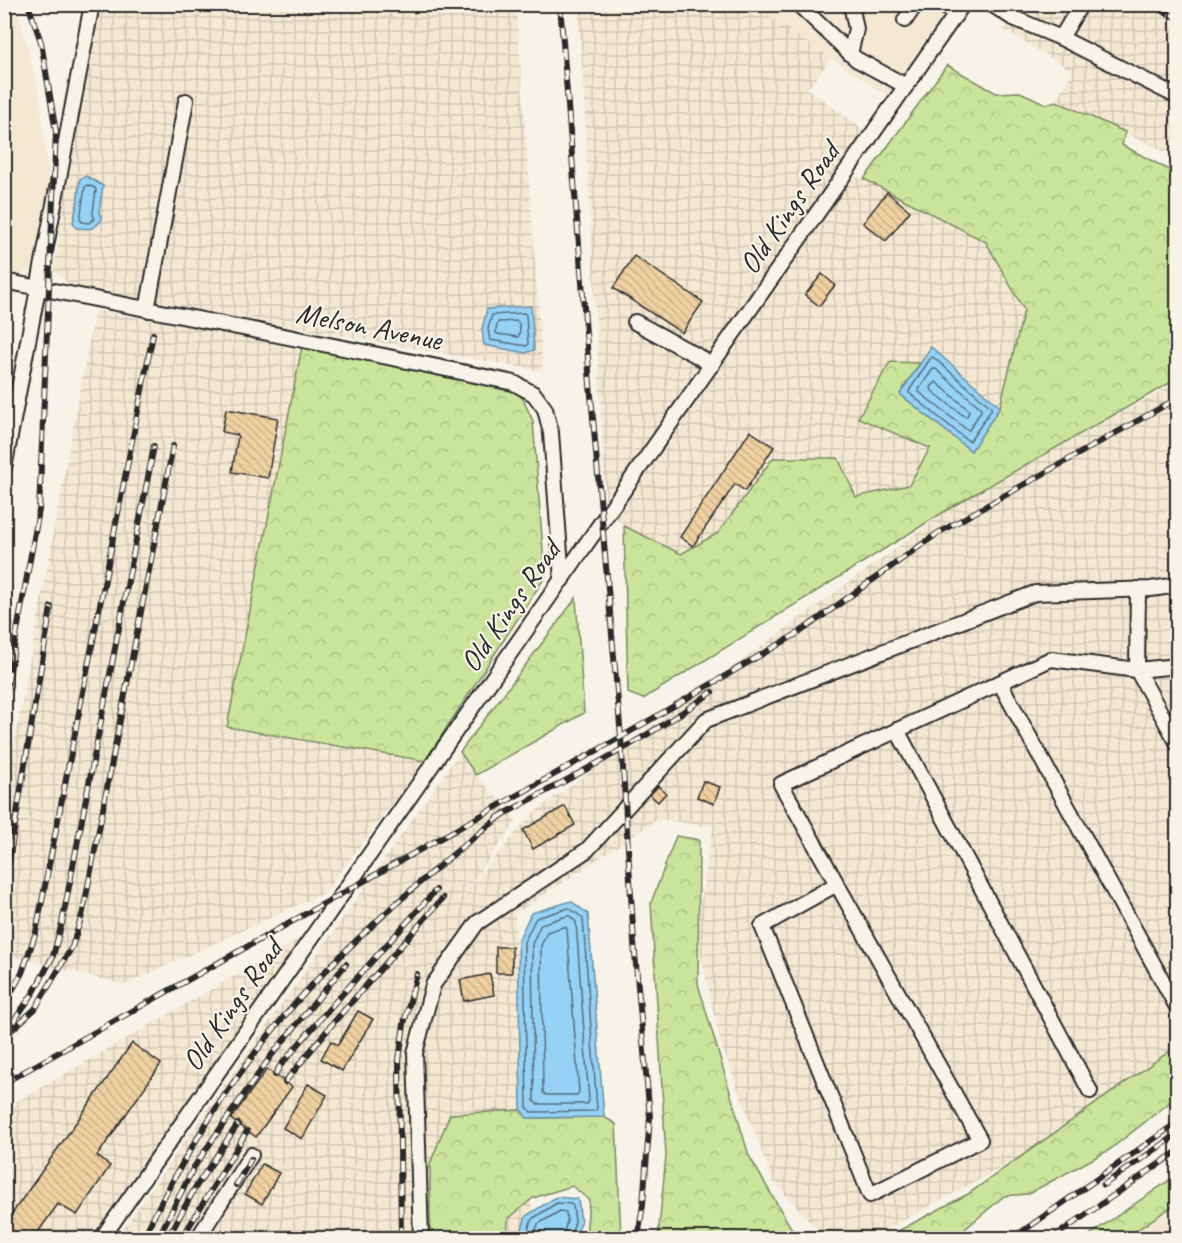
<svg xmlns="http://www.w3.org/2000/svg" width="1182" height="1243" font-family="Caveat,sans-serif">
	<defs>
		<pattern id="industrial-grid" width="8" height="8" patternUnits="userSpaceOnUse" patternTransform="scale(1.5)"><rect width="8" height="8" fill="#f4e8d3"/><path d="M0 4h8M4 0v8" fill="none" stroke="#d1c7b5"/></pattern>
		<pattern id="forest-crowns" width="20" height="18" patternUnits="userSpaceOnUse" patternTransform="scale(1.5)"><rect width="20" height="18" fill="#cae49b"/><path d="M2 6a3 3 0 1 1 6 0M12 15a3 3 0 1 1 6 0" fill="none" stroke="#aec486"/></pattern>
		<pattern id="building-back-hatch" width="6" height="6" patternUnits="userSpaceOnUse" patternTransform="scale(1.5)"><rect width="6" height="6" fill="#eed0a1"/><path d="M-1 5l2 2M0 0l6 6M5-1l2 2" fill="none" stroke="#ccb38b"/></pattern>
	</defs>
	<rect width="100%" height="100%" fill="#f7f3e8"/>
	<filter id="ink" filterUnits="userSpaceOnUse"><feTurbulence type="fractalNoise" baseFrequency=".0167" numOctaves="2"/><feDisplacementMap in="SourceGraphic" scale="12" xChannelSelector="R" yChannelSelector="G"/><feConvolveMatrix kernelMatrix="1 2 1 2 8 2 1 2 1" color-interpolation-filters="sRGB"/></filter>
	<g filter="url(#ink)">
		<g fill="#f4e8d3">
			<path d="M4 5H11L18 11 40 98 50 191 34 266 20 276 5 274Z"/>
			<path d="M752 5H955L890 98Z"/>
			<path d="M1177 1203V1238H1125Z"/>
		</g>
		<g fill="url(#industrial-grid)">
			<path d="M1053 4 1177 5V157L1056 101 1073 71 1003 29 1019 6 1050 8Z"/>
			<path d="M99 5H516L543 371 73 288 54 271 68 166Z"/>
			<path d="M578 5H752L831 58 808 89 867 132 606 506 582 64Z"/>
			<path d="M853 176 864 179 986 242 1025 310 1000 407 931 347 920 363 890 362 859 418 930 448 909 485 856 497 773 458 718 533 681 554 624 526 616 518Z"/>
			<path d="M95 310 302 347 227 726 425 761 324 893 124 985 5 954V794Z"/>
			<path d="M1177 382V1050L1051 1141 871 1238H825L773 1181 721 1045 696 933 713 827 658 819 515 914 533 1238H127L120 1233 460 752 476 775 517 821 460 898 533 813 955 505Z"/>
			<path d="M304 936 94 1238H5L4 1109Z"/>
		</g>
		<g fill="url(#forest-crowns)" stroke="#7a8863" stroke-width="1.5">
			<path d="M947 65 996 93 1020 92 1046 104 1056 101 1125 132 1122 145 1177 174V379L955 505 643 699 628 693 624 526 681 554 718 533 773 458H838L856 497 909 485 930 448 858 418 890 362 920 363 900 394 971 451 1000 407 1024 310 986 242 864 179Z"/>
			<path d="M302 347 520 393 533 421 545 577 425 761 227 727Z"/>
			<path d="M576 598 584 713 476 775 460 752Z"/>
			<path d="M676 836 699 840 698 984 749 1156 797 1238H658L666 1156 651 903Z"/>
			<path d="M1177 1046V1097L1109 1150 1028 1194 1004 1196 965 1229 960 1238H885L968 1194Z"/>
			<path d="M521 1110 527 1118 604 1117 616 1124 621 1238H584H586L589 1200 572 1186 533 1198 508 1219 507 1238H430V1164L450 1114Z"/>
			<path d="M1177 1175V1203L1125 1238H1085Z"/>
		</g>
		<g fill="#96d2f6" stroke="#6b8fa5" stroke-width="1.5">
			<path d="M86 176 103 186 99 212 102 219C94 231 89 229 76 228L73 222 77 205 80 179Z"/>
			<path d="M531 306 534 350 526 353 484 345 482 329 487 309Z"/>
			<path d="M931 347 1000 407 971 451 900 394Z"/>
			<path d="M571 901 588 914 604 1117 527 1118 521 1110 518 941 531 913Z"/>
			<path d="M556 1197 578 1199 581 1223 575 1238H519L526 1216Z"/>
		</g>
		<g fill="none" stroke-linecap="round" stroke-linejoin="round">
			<g stroke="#566e7c" stroke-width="1.5">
				<path d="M87 185 95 188 96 190 93 212 94 219 89 223 82 222 80 219 85 187Z"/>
				<path d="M524 313 526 315 528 344 527 346 490 340 488 329 492 315Z"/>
				<path d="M517 321C520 324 521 333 518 337L498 334 496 333V329L498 322Z"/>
				<path d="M933 357 991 407V410L970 441 967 440 909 393V391L930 359Z"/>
				<path d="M933 369H936L981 408V411L969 430 966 429 919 392V389Z"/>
				<path d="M936 382 969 410V412L967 416H964L932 391 931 387Z"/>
				<path d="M569 908 583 918 597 1109 594 1111 531 1112 527 1107 524 942 536 918Z"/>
				<path d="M567 916H570L576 922 589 1101 587 1104H537L534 1101 532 944 541 924Z"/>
				<path d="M563 927H566L567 929 579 1092 577 1095H546L543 1092 541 946 547 932Z"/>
				<path d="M525 1238 532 1219 557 1203 571 1204 573 1206 575 1222 570 1238"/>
				<path d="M533 1238 538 1224 560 1211 566 1212 567 1221 562 1238"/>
			</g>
		</g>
		<g fill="url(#building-back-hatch)" stroke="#2b2b2b" stroke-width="1.5">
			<path d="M887 192 910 211 886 241 863 223Z"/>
			<path d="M634 256 703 302 682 333 613 288Z"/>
			<path d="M822 274 835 285 819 306 805 295Z"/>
			<path d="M226 409 278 418 268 478 232 472 238 435 222 432Z"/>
			<path d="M750 431 774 447 745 491 735 484 693 546 680 537Z"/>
			<path d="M703 781 720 787 714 804 697 797Z"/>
			<path d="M658 786 666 793 658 802 650 795Z"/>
			<path d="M565 806 575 825 533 849 523 830Z"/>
			<rect x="496" y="947" width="16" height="26"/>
			<path d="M490 974 494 995 464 1001 460 980Z"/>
			<path d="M358 1011 373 1019 342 1071 321 1059 331 1041 338 1045Z"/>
			<path d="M132 1043 161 1064 97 1156 110 1166 77 1215 58 1204 33 1239H4V1225Z"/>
			<path d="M267 1069 292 1087 256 1137 231 1119Z"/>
			<path d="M308 1084 327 1095 302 1139 283 1128Z"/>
			<path d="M262 1164 279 1173 262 1204 245 1194Z"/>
		</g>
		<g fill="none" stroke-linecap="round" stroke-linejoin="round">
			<defs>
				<g id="minor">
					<path d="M798 4 856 59 906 86"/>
					<path d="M941 4 956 14"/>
					<path d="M991 4 1011 17 1061 38 1178 97"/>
					<path d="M905 20 916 4"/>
					<path d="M1061 38 1081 4"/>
					<path d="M850 54 856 29 851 4"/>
					<path d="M4 281C175 315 345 347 514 383L534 394 545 409 551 433 562 580"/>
					<path d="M147 310 186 101"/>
					<path d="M635 322 694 354 712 365"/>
					<path d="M4 468 92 4"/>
					<path d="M1138 589 1137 670 1178 744"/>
					<path d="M1000 683 1178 1009"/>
					<path d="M897 730 1090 1091"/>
					<path d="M837 884 762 926 870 1195 980 1140 781 784 1051 659 1137 670 1178 666"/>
					<path d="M102 1238 963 4"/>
					<path d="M198 1238 251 1155"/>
					<path d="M421 1238 415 1053 433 985 477 923 587 850 706 720 1035 593 1151 589 1178 585"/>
					<path d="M1173 1238 1178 1235"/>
				</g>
			</defs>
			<use href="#minor" stroke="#2b2b2b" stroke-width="18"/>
			<use href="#minor" stroke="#f7f3e8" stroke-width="14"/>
			<defs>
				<g id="rail">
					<path d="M560 4 590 384 621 737 634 943 650 1117 643 1204 638 1238"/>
					<path d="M1149 4 1178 18"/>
					<path d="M4 703 39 510 56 132 41 42 28 4"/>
					<path d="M497 818C569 778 644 741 712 692"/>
					<path d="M4 891 51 607"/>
					<path d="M4 1005 22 973 36 932 153 334"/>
					<path d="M13 1022 34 992 53 956 62 923 154 446"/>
					<path d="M4 1037 35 1009 72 947 83 912 173 446"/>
					<path d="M275 1075 280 1066 328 1010 436 890"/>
					<path d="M285 1082 334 1022 443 898"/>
					<path d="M4 1083 621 737 800 632 938 533 1178 398"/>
					<path d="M236 1185 251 1159"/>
					<path d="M1103 1185 1178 1134"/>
					<path d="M143 1238C183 1156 233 1075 293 1006 314 982 337 959 360 937 406 893 454 852 505 813"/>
					<path d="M158 1238 194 1167 233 1110 271 1056 346 964"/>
					<path d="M168 1238 195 1188 238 1124"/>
					<path d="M182 1238 247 1131"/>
					<path d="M401 1238 399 1060 404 1024 417 974"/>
					<path d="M1013 1238 1178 1122"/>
					<path d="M1052 1238 1178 1151"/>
				</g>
			</defs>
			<use href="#rail" stroke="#2b2b2b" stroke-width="6"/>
			<use href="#rail" stroke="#f7f3e8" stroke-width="4" stroke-dasharray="11" stroke-linecap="butt"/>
		</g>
	</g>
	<g text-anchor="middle" stroke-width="4.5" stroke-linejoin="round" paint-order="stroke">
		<g font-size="30" fill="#2b2b2b" stroke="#f7f3e8">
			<text transform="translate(789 208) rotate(-55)" y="10">Old Kings Road</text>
			<text transform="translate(369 326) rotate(11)" y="10">Melson Avenue</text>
			<text transform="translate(510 606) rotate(-55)" y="10">Old Kings Road</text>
			<text transform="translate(232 1005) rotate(-55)" y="10">Old Kings Road</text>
		</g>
	</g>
	<rect width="1182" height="1243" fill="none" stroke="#f7f3e8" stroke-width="24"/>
	<rect x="12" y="12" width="1158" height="1219" fill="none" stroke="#2b2b2b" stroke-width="2" filter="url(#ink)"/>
</svg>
